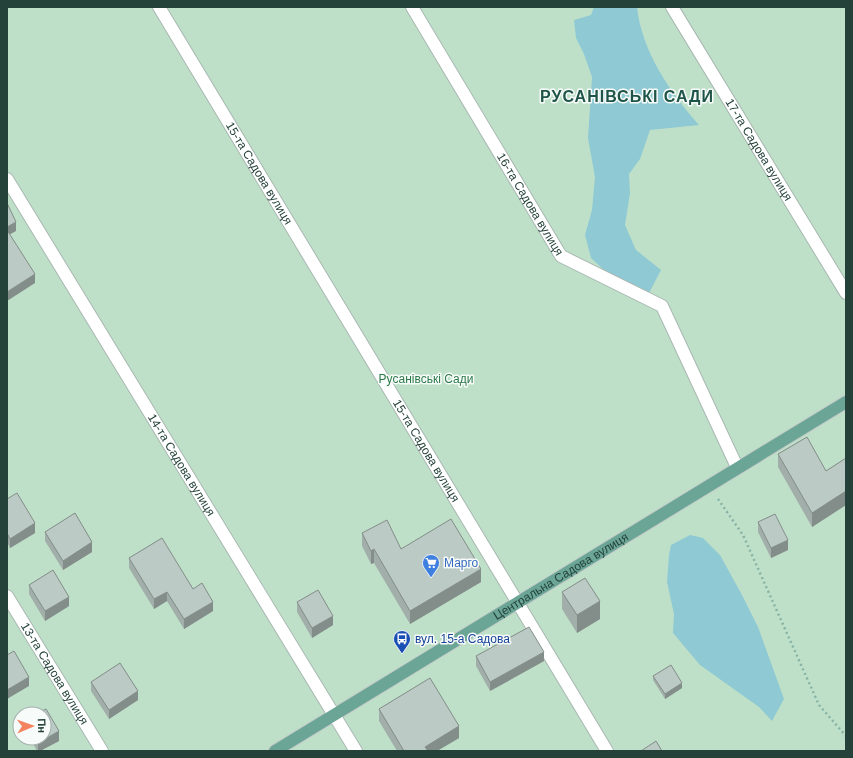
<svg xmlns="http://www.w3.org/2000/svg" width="853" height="758" font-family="Arial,sans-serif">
	<rect width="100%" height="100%" fill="#e6efeb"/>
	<path fill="#bfe0c8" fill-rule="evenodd" d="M7 7H846V751H7ZM20 714H44V738H20Z"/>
	<g fill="#8ec9d4">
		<path d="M594 7H637C642 52 670 92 699 125L650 130 640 159 629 174 630 193 625 225 636 250 661 270 649 293 605 271 591 258 585 235 592 210 595 177 588 138 592 77 584 54 576 38 574 20 591 15Z"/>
		<path d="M690 535 703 538 720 555 742 595 758 627 784 699 772 721 759 707 700 665 673 633 674 614 667 582 669 555 671 545Z"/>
	</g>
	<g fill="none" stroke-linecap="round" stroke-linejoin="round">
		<defs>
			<g id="minor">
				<path id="s1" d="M159 7 607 751"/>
				<path id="s2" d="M412 7 561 256 662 306 737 467"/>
				<path id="s3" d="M672 7 846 293"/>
				<path id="s4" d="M7 179 356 751"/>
				<path id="s5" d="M7 596 102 751"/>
			</g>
			<g id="major">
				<path id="s6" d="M275 751 846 402"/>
			</g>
		</defs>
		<use href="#minor" stroke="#a8b8b2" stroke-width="14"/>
		<use href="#major" stroke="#c2cac8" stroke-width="14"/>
		<path stroke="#86b3a5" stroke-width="2.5" stroke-dasharray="2 3" stroke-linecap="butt" d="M718 499 743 535 819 705 846 736"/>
		<use href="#minor" stroke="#fff" stroke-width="12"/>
		<use href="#major" stroke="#6aa596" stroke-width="12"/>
	</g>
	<g fill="#a1aea9">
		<path d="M778 454 826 471 846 458V505L812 527 778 467Z"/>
		<path d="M7 499 35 533 10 548 7 542Z"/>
		<path d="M758 522 788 550 771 558 758 532Z"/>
		<path d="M45 532 92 552 63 570 45 541Z"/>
		<path d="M362 533 401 549 481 582 410 624 374 563 371 564 362 546Z"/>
		<path d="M129 558 193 589 213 611 184 629 167 601 154 609 129 568Z"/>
		<path d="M29 585 69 606 45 621 29 594Z"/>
		<path d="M562 592 600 619 577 633 562 609Z"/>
		<path d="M297 602 333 625 312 638 297 612Z"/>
		<path d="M476 656 544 661 490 691 476 666Z"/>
		<path d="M653 676 682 688 665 699 653 680Z"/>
		<path d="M91 682 138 700 109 719 91 691Z"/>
		<path d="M379 709 459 738 437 751H397L379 721Z"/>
		<path d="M30 738H44L59 741 40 751H37Z"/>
	</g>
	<g fill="#838d89">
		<path d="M16 222V231L7 236V227Z"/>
		<path d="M35 274V283L7 301V292Z"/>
		<path d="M846 491V505L812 527V513Z"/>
		<path d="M35 523V533L10 548V539Z"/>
		<path d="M788 540V550L771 558V548Z"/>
		<path d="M92 542V552L63 570V561Z"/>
		<path d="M374 549V563L371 564V551Z"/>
		<path d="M481 569V582L410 624V611Z"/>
		<path d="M167 592V601L154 609V599Z"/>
		<path d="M69 597V606L45 621V611Z"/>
		<path d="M600 601V619L577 633V615Z"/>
		<path d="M213 602V611L184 629V619Z"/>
		<path d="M333 616V625L312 638V628Z"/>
		<path d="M544 652V661L490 691V682Z"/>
		<path d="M29 677V686L7 699V690Z"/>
		<path d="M682 683V688L665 699V694Z"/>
		<path d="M138 691V700L109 719V710Z"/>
		<path d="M459 726V738L437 751H425V747Z"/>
		<path d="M59 731V741L40 751H38V743Z"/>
	</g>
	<g fill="#bbcac4" stroke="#838d89">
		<path d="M7 203 16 222 7 227Z"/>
		<path d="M7 230 35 274 7 292Z"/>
		<path d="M807 437 826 471 846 458V491L812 513 778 454Z"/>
		<path d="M17 493 35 523 10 539 7 533V499Z"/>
		<path d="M75 513 92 542 63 561 45 532Z"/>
		<path d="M775 514 788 540 771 548 758 522Z"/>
		<path d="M451 519 481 569 410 611 374 549 371 551 362 533 387 520 401 549Z"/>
		<path d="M162 538 193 589 202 583 213 602 184 619 167 592 154 599 129 558Z"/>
		<path d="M53 570 69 597 45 611 29 585Z"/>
		<path d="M585 578 600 601 577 615 562 592Z"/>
		<path d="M318 590 333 616 312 628 297 602Z"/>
		<path d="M529 627 544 652 490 682 476 656Z"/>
		<path d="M14 651 29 677 7 690V655Z"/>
		<path d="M120 663 138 691 109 710 91 682Z"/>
		<path d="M671 665 682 683 665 694 653 676Z"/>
		<path d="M430 678 459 726 425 747 428 751H404L379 709Z"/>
		<path d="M46 709 59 731 38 743 35 738H44V714H36Z"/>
		<path d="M656 741 662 751H641Z"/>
	</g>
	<defs>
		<symbol id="supermarket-pin" viewBox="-11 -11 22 30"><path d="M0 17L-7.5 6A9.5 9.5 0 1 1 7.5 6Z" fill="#3f7fe0" stroke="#f7fbf9"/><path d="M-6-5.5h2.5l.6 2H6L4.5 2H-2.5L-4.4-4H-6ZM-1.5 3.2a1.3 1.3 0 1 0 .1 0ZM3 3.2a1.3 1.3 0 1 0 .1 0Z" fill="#fff"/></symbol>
		<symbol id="bus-pin" viewBox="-11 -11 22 30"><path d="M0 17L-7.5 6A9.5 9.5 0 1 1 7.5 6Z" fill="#1a4fb4" stroke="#f7fbf9"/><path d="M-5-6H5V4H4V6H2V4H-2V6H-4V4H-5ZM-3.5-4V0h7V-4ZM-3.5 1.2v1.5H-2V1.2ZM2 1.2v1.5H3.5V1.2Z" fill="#fff"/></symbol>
	</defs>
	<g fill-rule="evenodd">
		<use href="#supermarket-pin" x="421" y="553" width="20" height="27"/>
		<use href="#bus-pin" x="392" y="629" width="20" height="27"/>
	</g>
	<g text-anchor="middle" stroke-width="3" stroke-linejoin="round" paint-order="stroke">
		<g font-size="12" fill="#24423a" stroke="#f7fbf9">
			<text dy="4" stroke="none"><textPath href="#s3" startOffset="167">17-та Садова вулиця</textPath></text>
			<text dy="4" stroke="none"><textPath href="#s1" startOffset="194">15-та Садова вулиця</textPath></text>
			<text dy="4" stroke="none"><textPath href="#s2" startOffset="230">16-та Садова вулиця</textPath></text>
			<text dy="4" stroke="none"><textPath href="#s1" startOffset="518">15-та Садова вулиця</textPath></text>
			<text dy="4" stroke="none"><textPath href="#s4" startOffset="335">14-та Садова вулиця</textPath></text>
			<text dy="4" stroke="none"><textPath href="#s6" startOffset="335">Центральна Садова вулиця</textPath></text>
			<text dy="4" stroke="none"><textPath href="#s5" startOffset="91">13-та Садова вулиця</textPath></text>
		</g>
		<g font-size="12" fill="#2d7a4b" stroke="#f7fbf9">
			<text x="426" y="383">Русанівські Сади</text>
		</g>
		<g font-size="12" fill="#366cbe" stroke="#f7fbf9" text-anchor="start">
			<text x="444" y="567">Марго</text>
		</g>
		<g font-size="12" fill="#164399" stroke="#f7fbf9" text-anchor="start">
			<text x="415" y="643">вул. 15-а Садова</text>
		</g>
		<g font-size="16" font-weight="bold" letter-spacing="1" fill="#1f5548" stroke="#f7fbf9">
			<text x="627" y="102">РУСАНІВСЬКІ САДИ</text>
		</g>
	</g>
	<rect width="853" height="758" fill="none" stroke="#24423a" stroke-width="16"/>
	<g transform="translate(32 726) rotate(88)"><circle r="19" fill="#f7fbf9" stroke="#a3b1ad"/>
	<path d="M0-3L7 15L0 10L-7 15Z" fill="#f4845f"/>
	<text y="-6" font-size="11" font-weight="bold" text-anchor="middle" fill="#24423a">Пн</text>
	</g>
</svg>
